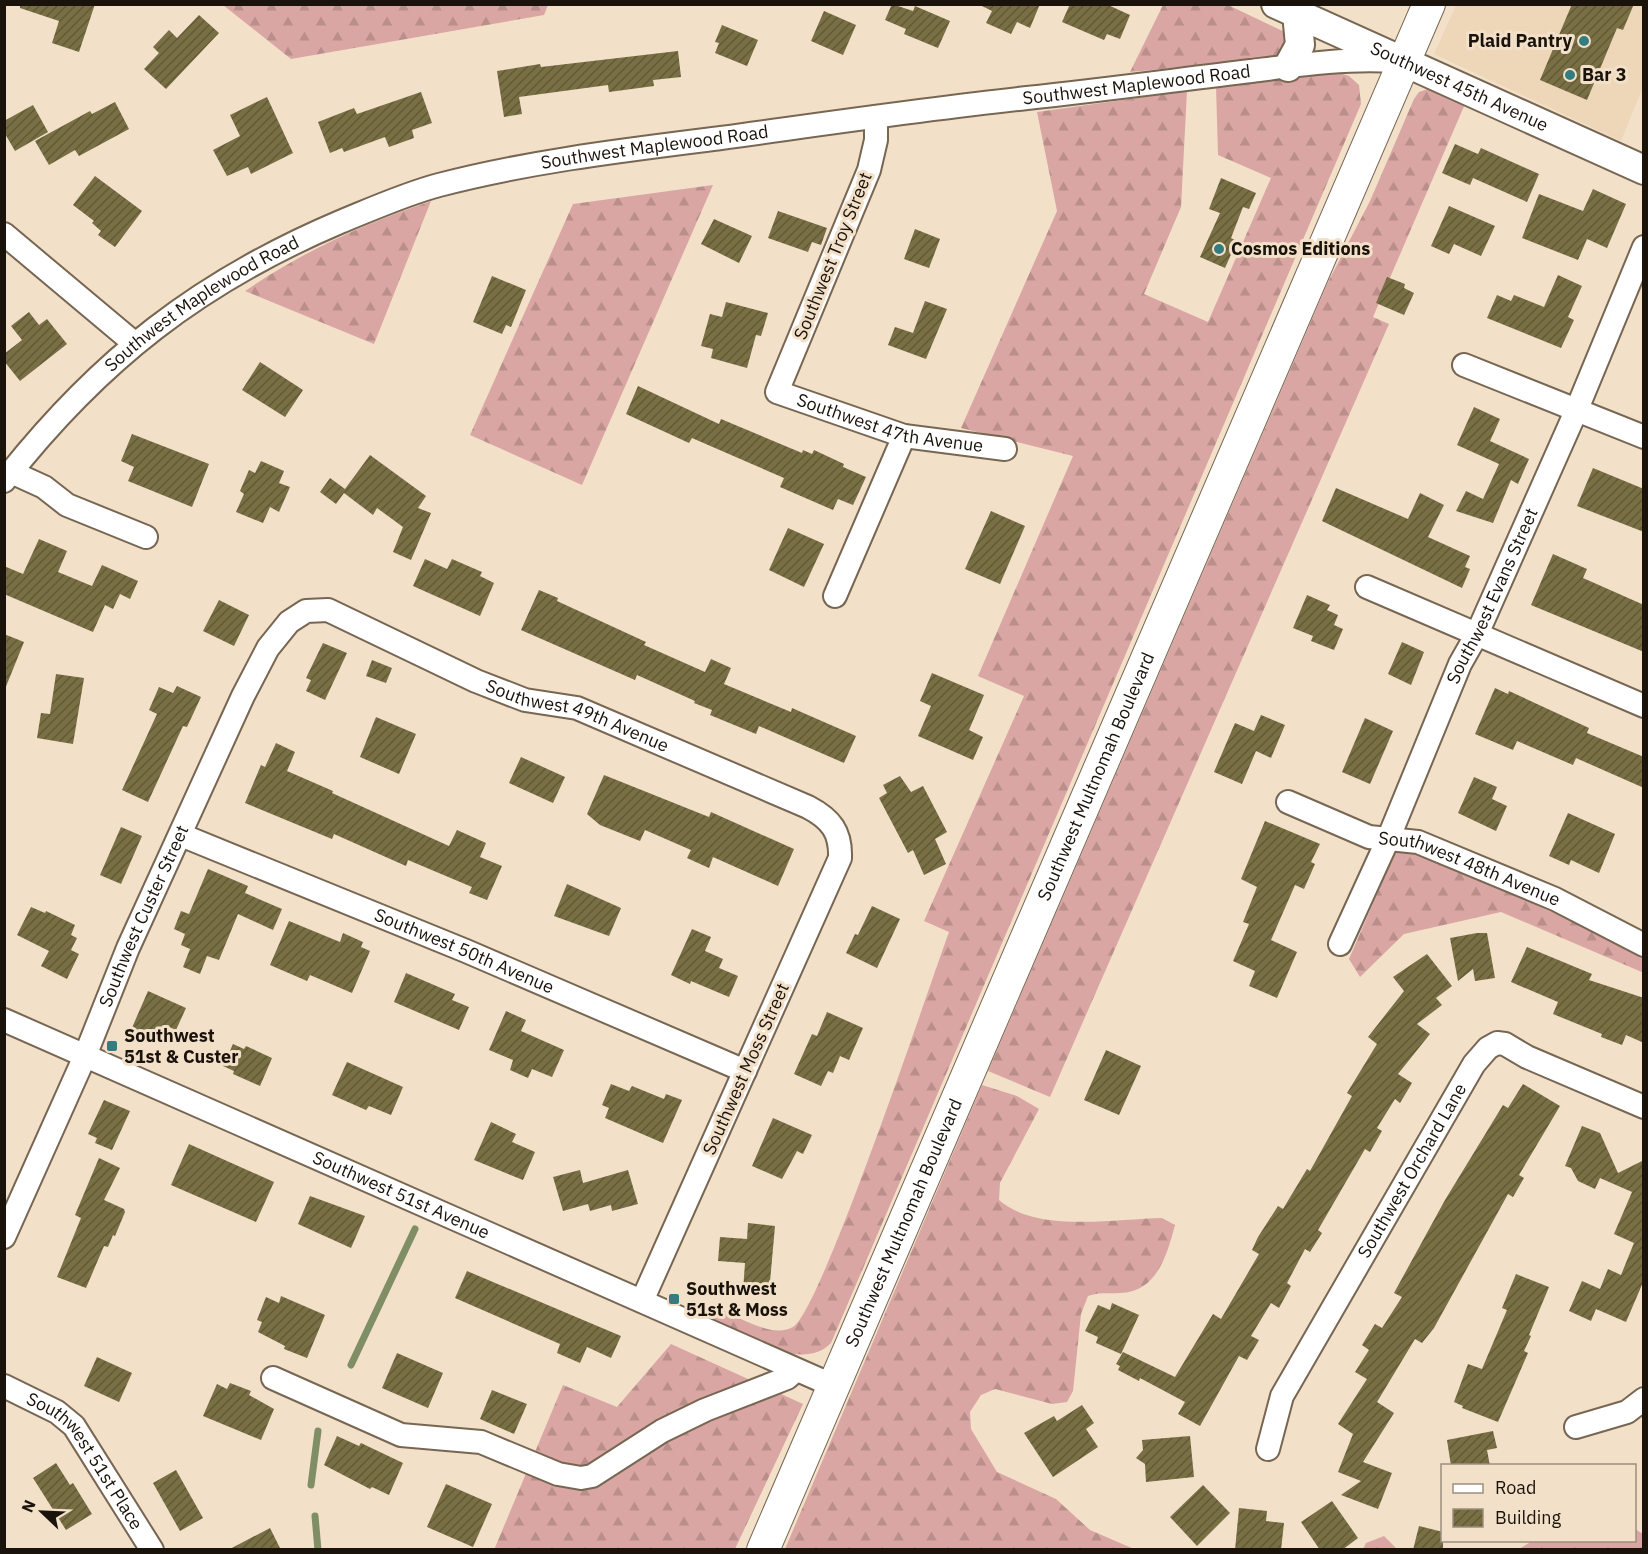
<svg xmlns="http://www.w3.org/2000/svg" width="1648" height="1554" font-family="'IBM Plex Sans',sans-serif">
	<defs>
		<pattern id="forest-firs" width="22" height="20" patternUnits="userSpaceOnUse" patternTransform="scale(1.5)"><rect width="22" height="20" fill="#daa6a3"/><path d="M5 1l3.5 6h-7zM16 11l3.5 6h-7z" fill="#ba8e8b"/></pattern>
		<pattern id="building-hatch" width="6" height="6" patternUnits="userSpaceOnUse" patternTransform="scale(1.5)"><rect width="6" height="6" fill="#786f44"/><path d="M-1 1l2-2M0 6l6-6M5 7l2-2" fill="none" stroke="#625a37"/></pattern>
	</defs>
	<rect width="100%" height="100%" fill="#f3e0c9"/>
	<path fill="#eed6b9" d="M1456 5H1643V87L1621 141 1434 54Z"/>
	<g fill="url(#forest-firs)">
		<path d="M223 5H548L544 15 291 59Z"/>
		<path d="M1163 5H1228L1289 34 1288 53 1273 59 1130 72Z"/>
		<path d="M1337 72 1349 76 1359 85 1361 104 831 1343C803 1373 744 1336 712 1323L716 1307C737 1316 772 1339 793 1327 821 1311 930 984 949 932L924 921 1024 696 978 676 1073 456 961 428 1057 211 1037 112 1187 91 1181 207 1144 294 1208 322 1271 178 1218 155 1216 86Z"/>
		<path d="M1428 89 1465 104 1373 317 1389 324 1050 1097 988 1071 1328 282 1370 201 1414 99 1419 92Z"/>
		<path d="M713 185 582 485 470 435 573 204Z"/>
		<path d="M431 201 374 344 245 291C305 250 364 224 431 201Z"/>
		<path d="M1397 848 1408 849 1643 952 1644 973 1501 912 1404 934 1360 977 1349 959Z"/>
		<path d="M982 1085 1017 1096 1039 1109 1000 1183 999 1200C1036 1233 1115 1219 1162 1218L1175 1225C1167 1255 1157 1292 1120 1293 1108 1294 1099 1292 1088 1296L1081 1314 1073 1391 1067 1402 1052 1404 995 1389 981 1395 970 1412 971 1429 997 1472 1056 1499 1090 1530 1134 1549H785Z"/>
		<path d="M671 1344 803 1404 735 1549 494 1550 563 1385 617 1407Z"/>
		<path d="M1635 1529 1643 1534V1549H1519L1532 1541 1634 1540Z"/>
		<path d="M1384 1536 1397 1549H1363L1366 1543Z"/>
	</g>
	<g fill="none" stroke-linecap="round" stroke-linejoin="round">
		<g stroke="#808e65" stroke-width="7">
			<path d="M351 1365 415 1229"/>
			<path d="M311 1485 318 1431"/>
			<path d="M315 1516 318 1550"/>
		</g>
	</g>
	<g fill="url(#building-hatch)">
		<path d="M20 4H95L79 52 52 43 59 21 20 8Z"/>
		<path d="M892 4 913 11 915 6 950 21 938 48 904 34 906 29 885 20Z"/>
		<path d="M978 4H1040L1030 28 1017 22 1011 34 986 23 992 11Z"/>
		<path d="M1070 4H1106L1130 15 1120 39 1107 34 1104 40 1062 22Z"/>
		<path d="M1572 4H1634L1623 30 1617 28 1587 100 1540 80Z"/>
		<path d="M824 11 856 25 843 55 811 41Z"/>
		<path d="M199 15 219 33 166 89 144 69 159 53 153 47 169 30 177 38Z"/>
		<path d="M722 25 758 40 747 66 715 53 719 43 715 42Z"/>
		<path d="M678 51 681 77 653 80 654 86 609 92 608 85 519 97 522 114 504 117 497 71 540 64 541 67Z"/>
		<path d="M421 92 432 123 412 130 414 138 389 147 385 137 344 152 342 148 330 153 318 122 354 108 357 114Z"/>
		<path d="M267 97 293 153 251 174 248 167 227 176 213 150 240 136 230 115Z"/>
		<path d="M115 102 129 129 79 156 75 150 49 165 35 141 90 111 92 114Z"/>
		<path d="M33 105 48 132 15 151 4 132V121Z"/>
		<path d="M1455 144 1478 154 1481 148 1539 174 1527 202 1473 178 1470 185 1442 173Z"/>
		<path d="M95 176 142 211 115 247 98 235 101 231 92 223 94 221 73 205Z"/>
		<path d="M1221 178 1256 193 1249 209 1243 207 1231 238 1237 241 1225 268 1200 257 1220 213 1209 209Z"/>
		<path d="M1593 189 1626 204 1607 248 1587 239 1578 260 1522 238 1539 194 1583 211Z"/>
		<path d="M1449 206 1495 226 1481 256 1454 244 1449 254 1431 246Z"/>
		<path d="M778 211 827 228 821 245 812 242 808 252 768 238Z"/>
		<path d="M714 219 752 236 739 263 701 244Z"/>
		<path d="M915 229 940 239 929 268 904 259Z"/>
		<path d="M1558 275 1582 286 1568 317 1574 320 1561 348 1487 318 1497 295 1511 301 1514 295 1544 307Z"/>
		<path d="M492 276 526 290 511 327 506 325 502 334 473 322Z"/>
		<path d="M1387 277 1405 284 1404 288 1414 293 1404 315 1376 303Z"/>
		<path d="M925 301 947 309 926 359 888 345 895 327 913 333Z"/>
		<path d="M726 302 768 313 761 336 756 335 747 368 711 358 713 349 701 346 710 314 722 317Z"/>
		<path d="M29 312 39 325 47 319 67 344 20 381 4 361V354L22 340 11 326Z"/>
		<path d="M260 362 303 390 285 417 242 390Z"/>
		<path d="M638 386 719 424 721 419 802 453 803 450 812 454 814 450 844 464 843 467 866 477 853 505 838 499 833 510 780 487 784 478 692 438 689 443 626 414Z"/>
		<path d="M1474 407 1500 419 1490 441 1529 459 1518 484 1511 480 1493 523 1456 511 1466 491 1483 499 1499 464 1457 445Z"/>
		<path d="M132 434 209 464 192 507 128 481 134 467 121 461Z"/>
		<path d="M370 455 426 496 418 508 431 513 411 560 393 552 403 527 377 508 373 515 344 493 336 504 320 492 330 478 345 489Z"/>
		<path d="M261 461 284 471 279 483 290 487 279 512 270 507 263 523 236 512 244 494 240 491 249 470 255 473Z"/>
		<path d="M1593 468 1644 489V532L1577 506Z"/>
		<path d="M1336 488 1408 519 1420 493 1444 505 1428 537 1470 556 1465 567 1470 569 1462 588 1322 521Z"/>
		<path d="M991 511 1025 526 1000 584 965 569Z"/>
		<path d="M788 528 824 544 804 587 769 570Z"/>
		<path d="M39 539 67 551 58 572 92 586 102 565 138 581 130 599 120 594 113 609 105 605 93 632 4 594V566L23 574Z"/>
		<path d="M1553 554 1587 569 1583 578 1644 605V652L1531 605Z"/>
		<path d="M425 559 447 569 452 559 482 572 480 576 494 583 480 616 413 586Z"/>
		<path d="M539 590 558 598 557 601 646 642 644 645 705 672 711 659 731 668 724 684 791 712 792 708 856 736 844 763 759 726 756 734 710 715 712 710 694 703 695 701 637 675 635 680 521 630Z"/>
		<path d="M1307 595 1330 605 1327 610 1338 615 1334 625 1343 629 1334 650 1311 641 1313 636 1293 628Z"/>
		<path d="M219 600 249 615 234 646 203 631Z"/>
		<path d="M4 634 24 642 5 689H4Z"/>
		<path d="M1402 642 1424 652 1411 685 1388 674Z"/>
		<path d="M323 643 347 653 325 700 306 691 311 680 306 678Z"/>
		<path d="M372 660 392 668 386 683 366 676Z"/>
		<path d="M932 673 984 695 969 730 983 737 973 760 918 736 931 706 920 701Z"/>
		<path d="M56 674 84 678 73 744 37 738 41 713 50 714Z"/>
		<path d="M177 686 201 697 187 727 183 726 148 802 122 790 157 714 149 710 159 687 173 693Z"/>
		<path d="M1495 688 1508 694 1509 691 1589 728 1587 733 1644 757V788L1576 758 1573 765 1517 741 1513 750 1475 734Z"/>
		<path d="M1261 715 1285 725 1271 758 1256 751 1242 784 1214 772 1235 723 1254 731Z"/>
		<path d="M376 717 416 734 399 774 360 757Z"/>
		<path d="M1365 718 1393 731 1370 784 1342 772Z"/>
		<path d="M276 743 295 752 287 771 333 791 332 793 449 846 457 830 486 843 480 857 502 866 487 900 469 893 472 887 408 860 406 866 334 834 332 839 245 803 261 765 265 767Z"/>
		<path d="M521 757 565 777 553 803 509 783Z"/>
		<path d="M604 775 709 817 711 812 794 849 778 886 713 857 709 868 687 858 691 850 645 830 640 841 600 825 587 814Z"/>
		<path d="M900 776 911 792 923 786 947 832 935 839 946 864 924 875 913 850 908 853 879 798 887 793 883 785Z"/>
		<path d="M1474 777 1497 787 1492 799 1507 806 1496 831 1458 813Z"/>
		<path d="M1568 813 1615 834 1599 873 1571 860 1569 865 1549 856Z"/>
		<path d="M1265 821 1320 844 1311 862 1315 864 1304 889 1295 885 1271 940 1297 952 1277 998 1249 986 1255 971 1233 961 1249 924 1243 922 1257 887 1241 879Z"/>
		<path d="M121 827 142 836 121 884 100 875Z"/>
		<path d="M208 869 248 886 245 893 282 909 273 930 238 914 219 960 207 956 200 974 183 967 190 949 181 945 185 934 174 929 181 911 189 914Z"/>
		<path d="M567 884 621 908 609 936 554 916Z"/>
		<path d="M872 906 900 919 877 968 846 953 855 934 858 935Z"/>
		<path d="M31 907 45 913 46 911 75 925 71 935 77 938 71 950 79 954 67 979 41 966 49 951 17 935Z"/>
		<path d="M289 921 340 942 343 933 363 942 361 947 370 951 352 993 310 975 307 981 270 965Z"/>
		<path d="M692 929 711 937 705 951 723 959 719 968 738 976 729 997 691 981 690 984 671 975Z"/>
		<path d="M1477 933H1487L1495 978 1475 981 1473 969 1458 981 1450 938Z"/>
		<path d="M1527 947 1592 974 1589 980 1644 998V1043L1626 1035 1622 1045 1601 1037 1602 1034 1553 1014 1558 1002 1511 982Z"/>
		<path d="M1427 954 1452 986 1436 998 1442 1005 1417 1024 1430 1034 1398 1074 1412 1083 1400 1103 1395 1099 1377 1128 1382 1131 1370 1152 1365 1149 1318 1230 1322 1233 1310 1252 1305 1249 1287 1283 1291 1286 1279 1308 1271 1303 1251 1336 1259 1340 1247 1360 1239 1356 1200 1426 1178 1414 1185 1402 1140 1378 1139 1381 1118 1370 1120 1366 1116 1364 1123 1352 1175 1377 1213 1314 1221 1319 1259 1254 1252 1250 1258 1237 1278 1206 1283 1209 1307 1169 1310 1171 1352 1096 1347 1093 1377 1044 1368 1037 1404 991 1393 977Z"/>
		<path d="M406 973 455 994 452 1000 469 1007 459 1030 394 1002Z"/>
		<path d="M148 991 186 1008 176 1030 167 1026 160 1042 131 1030Z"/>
		<path d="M506 1011 526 1020 521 1031 564 1050 552 1077 532 1069 528 1078 510 1070 513 1060 489 1050Z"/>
		<path d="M827 1012 863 1028 849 1060 840 1056 833 1073 828 1071 821 1086 794 1074 812 1034 817 1036Z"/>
		<path d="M233 1044 244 1049 246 1046 272 1058 260 1086 233 1074 234 1071 223 1066Z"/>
		<path d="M1106 1050 1141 1066 1119 1115 1084 1100Z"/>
		<path d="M347 1062 403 1087 391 1115 369 1106 366 1110 332 1095Z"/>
		<path d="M611 1084 629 1091 632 1086 664 1099 666 1094 682 1100 663 1143 605 1118 609 1108 602 1105Z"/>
		<path d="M1523 1084 1560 1106 1519 1175 1524 1178 1513 1197 1508 1194 1434 1328 1422 1343 1415 1339 1377 1402 1394 1413 1363 1462 1392 1473 1378 1509 1341 1495 1361 1481 1338 1472 1353 1434 1338 1424 1367 1379 1355 1372 1369 1350 1362 1345 1375 1324 1382 1328 1402 1297 1394 1293 1445 1200 1503 1105 1508 1108Z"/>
		<path d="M104 1100 130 1111 112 1150 95 1143 97 1138 88 1134Z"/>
		<path d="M773 1118 812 1135 803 1154 797 1151 782 1179 752 1166Z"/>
		<path d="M491 1122 516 1134 512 1142 535 1152 523 1180 474 1160Z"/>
		<path d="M1582 1126 1600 1133 1618 1173 1644 1160V1280L1626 1322 1596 1309 1591 1321 1569 1311 1582 1281 1600 1289 1608 1269 1621 1275 1634 1243 1614 1234 1632 1192 1600 1178 1595 1189 1578 1181 1571 1168 1565 1166Z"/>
		<path d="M189 1144 274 1182 256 1222 171 1185Z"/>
		<path d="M99 1158 120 1168 104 1200 124 1209 125 1212 115 1236 113 1235 108 1247 104 1246 86 1288 57 1277 81 1218 75 1215Z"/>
		<path d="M580 1170 583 1183 628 1170 638 1204 612 1211 611 1205 590 1211 588 1204 563 1211 553 1177Z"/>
		<path d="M310 1196 365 1216 351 1248 298 1224Z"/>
		<path d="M748 1223 775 1226 769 1293 743 1291 745 1263 718 1261 720 1237 747 1239Z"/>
		<path d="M467 1271 621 1336 611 1358 587 1347 580 1363 557 1353 560 1344 455 1298Z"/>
		<path d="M1516 1274 1549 1287 1529 1335 1531 1336 1524 1351 1528 1353 1498 1422 1462 1408 1463 1406 1454 1402 1468 1364 1482 1369 1507 1310 1502 1308Z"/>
		<path d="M281 1296 325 1315 307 1358 284 1349 285 1346 258 1332 262 1322 257 1320 266 1297 279 1303Z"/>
		<path d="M1112 1303 1139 1315 1121 1354 1096 1343 1098 1337 1085 1331 1098 1305 1110 1310Z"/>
		<path d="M397 1353 443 1373 428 1408 382 1388Z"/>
		<path d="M97 1357 132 1373 119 1402 84 1386Z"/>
		<path d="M230 1383 251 1391 249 1395 274 1409 261 1440 203 1416 217 1384 227 1389Z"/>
		<path d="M492 1390 527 1404 514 1434 480 1419Z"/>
		<path d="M1082 1405 1094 1423 1086 1429 1098 1447 1053 1477 1024 1433 1054 1416 1057 1421Z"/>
		<path d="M1493 1431 1497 1448 1487 1450 1490 1466H1451L1447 1440Z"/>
		<path d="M337 1436 359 1446 361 1443 403 1463 389 1495 372 1487 370 1489 324 1465Z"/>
		<path d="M1190 1436 1194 1477 1146 1482 1145 1464 1136 1458 1143 1450 1142 1440Z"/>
		<path d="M56 1463 70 1485 73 1483 92 1514 66 1530 33 1478Z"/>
		<path d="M176 1470 203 1518 180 1531 153 1483Z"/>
		<path d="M446 1484 492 1504 473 1547 427 1527Z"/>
		<path d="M1203 1485 1230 1513 1197 1546 1170 1517Z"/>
		<path d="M1332 1501 1358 1538 1342 1550H1320L1301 1522Z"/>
		<path d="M1239 1508 1267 1511 1266 1521 1284 1523 1281 1550H1235Z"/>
		<path d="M1419 1526 1443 1532V1550H1413Z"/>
		<path d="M270 1528 281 1550H228Z"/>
	</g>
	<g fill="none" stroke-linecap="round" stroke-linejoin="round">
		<defs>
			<g id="minor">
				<path id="s1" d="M876 117V140L869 170 777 392 904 436 1005 449"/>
				<path d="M4 234 134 343"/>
				<path d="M1464 365 1644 437"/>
				<path d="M11 472 44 487 67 505 146 537"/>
				<path id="s2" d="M4 481C99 360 199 282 340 222 372 209 405 194 439 185 531 161 626 150 721 138 823 124 924 109 1027 98 1102 90 1176 80 1251 71 1298 65 1346 58 1393 61"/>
				<path d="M1367 587 1644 706"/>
				<path d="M835 596 904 436"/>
				<path id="s3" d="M1288 802 1369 837 1418 842 1555 899 1644 945"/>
				<path id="s4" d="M181 835 466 951 745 1071"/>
				<path id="s5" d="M1340 944 1389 837 1460 664 1477 634 1577 409 1644 247"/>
				<path id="s6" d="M4 1020 834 1386"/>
				<path id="s7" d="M4 1237 85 1056 128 948 243 696 268 648 289 622 306 611 328 610 476 681 525 700 577 708 808 807C831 819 841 832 840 858L642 1301"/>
				<path d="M273 1378 401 1435 481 1442 558 1474 581 1478 592 1476 662 1431 705 1410 787 1378 795 1371"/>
				<path id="s8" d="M4 1386 57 1412 74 1426 152 1550"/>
				<path d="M1576 1427 1627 1412 1644 1399"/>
				<path id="s9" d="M1268 1449 1282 1396 1474 1064 1488 1048 1497 1043 1505 1044 1527 1057 1644 1107"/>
			</g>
			<g id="tertiary">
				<path id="s10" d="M1276 4 1644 170"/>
				<path d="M1288 67 1300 45 1297 13"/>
			</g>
			<g id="secondary">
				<path id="s11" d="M763 1550 1429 4"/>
			</g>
		</defs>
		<use href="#minor" stroke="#776652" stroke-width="26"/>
		<use href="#tertiary" stroke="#776652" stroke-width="32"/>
		<use href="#secondary" stroke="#776652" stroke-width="34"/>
		<use href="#minor" stroke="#fff" stroke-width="22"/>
		<use href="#tertiary" stroke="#fff" stroke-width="28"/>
		<use href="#secondary" stroke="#fff" stroke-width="32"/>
	</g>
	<g fill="#337c7f" stroke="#f3e0c9" stroke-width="2">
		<circle cx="1584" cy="41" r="6"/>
		<circle cx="1570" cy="75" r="6"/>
		<circle cx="1219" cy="249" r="6"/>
		<rect x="106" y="1040" width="12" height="12" rx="3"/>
		<rect x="668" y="1293" width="12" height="12" rx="3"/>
	</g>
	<g text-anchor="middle" stroke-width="6" stroke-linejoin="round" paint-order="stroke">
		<g font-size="18" font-weight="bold" fill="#19130b" stroke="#f3e0c9" text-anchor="start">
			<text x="1572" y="47" text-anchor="end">Plaid Pantry</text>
			<text x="1582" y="81">Bar 3</text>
			<text x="1231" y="255">Cosmos Editions</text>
			<text x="124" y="1042">Southwest<tspan x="124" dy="21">51st &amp; Custer</tspan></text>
			<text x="686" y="1295">Southwest<tspan x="686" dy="21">51st &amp; Moss</tspan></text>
		</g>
		<g font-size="18" fill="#19130b" stroke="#f3e0c9">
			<text dy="6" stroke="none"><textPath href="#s2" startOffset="1240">Southwest Maplewood Road</textPath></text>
			<text dy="6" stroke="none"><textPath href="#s10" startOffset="201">Southwest 45th Avenue</textPath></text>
			<text dy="6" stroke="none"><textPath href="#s2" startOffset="754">Southwest Maplewood Road</textPath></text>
			<text transform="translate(833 256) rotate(-68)" y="6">Southwest Troy Street</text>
			<text dy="6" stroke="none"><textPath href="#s2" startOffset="268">Southwest Maplewood Road</textPath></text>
			<text dy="6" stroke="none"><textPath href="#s1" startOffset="412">Southwest 47th Avenue</textPath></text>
			<text dy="6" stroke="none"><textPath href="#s5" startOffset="380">Southwest Evans Street</textPath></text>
			<text dy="6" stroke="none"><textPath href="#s7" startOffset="993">Southwest 49th Avenue</textPath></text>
			<text dy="6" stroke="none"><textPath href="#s11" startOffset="842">Southwest Multnomah Boulevard</textPath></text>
			<text dy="6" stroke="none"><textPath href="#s3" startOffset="194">Southwest 48th Avenue</textPath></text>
			<text dy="6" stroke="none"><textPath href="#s7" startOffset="350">Southwest Custer Street</textPath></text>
			<text dy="6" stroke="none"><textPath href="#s4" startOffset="306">Southwest 50th Avenue</textPath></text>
			<text transform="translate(746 1069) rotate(-66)" y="6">Southwest Moss Street</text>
			<text dy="6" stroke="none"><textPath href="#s9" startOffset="315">Southwest Orchard Lane</textPath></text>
			<text dy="6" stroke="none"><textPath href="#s6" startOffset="434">Southwest 51st Avenue</textPath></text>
			<text dy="6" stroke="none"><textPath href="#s11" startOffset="356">Southwest Multnomah Boulevard</textPath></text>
			<text dy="6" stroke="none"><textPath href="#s8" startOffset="114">Southwest 51st Place</textPath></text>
		</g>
	</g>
	<rect width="1648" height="1554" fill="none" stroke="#19130b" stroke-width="12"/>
	<rect x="1441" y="1464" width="195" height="78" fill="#f3e0c9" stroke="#9c8e7d" stroke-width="1.5"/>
	<rect x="1453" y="1484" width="30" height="9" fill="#ffffff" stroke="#9c8e7d" stroke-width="1.5"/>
	<text x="1495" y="1494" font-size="18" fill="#19130b">Road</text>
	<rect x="1453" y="1509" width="30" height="18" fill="url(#building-hatch)" stroke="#9c8e7d" stroke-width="1.5"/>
	<text x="1495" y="1524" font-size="18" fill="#19130b">Building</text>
	<g transform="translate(42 1512) rotate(293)" stroke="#f3e0c9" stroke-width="4.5" paint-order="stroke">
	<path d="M0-4.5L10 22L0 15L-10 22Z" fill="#19130b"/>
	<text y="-9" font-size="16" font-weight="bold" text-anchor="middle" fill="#19130b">N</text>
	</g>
</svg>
